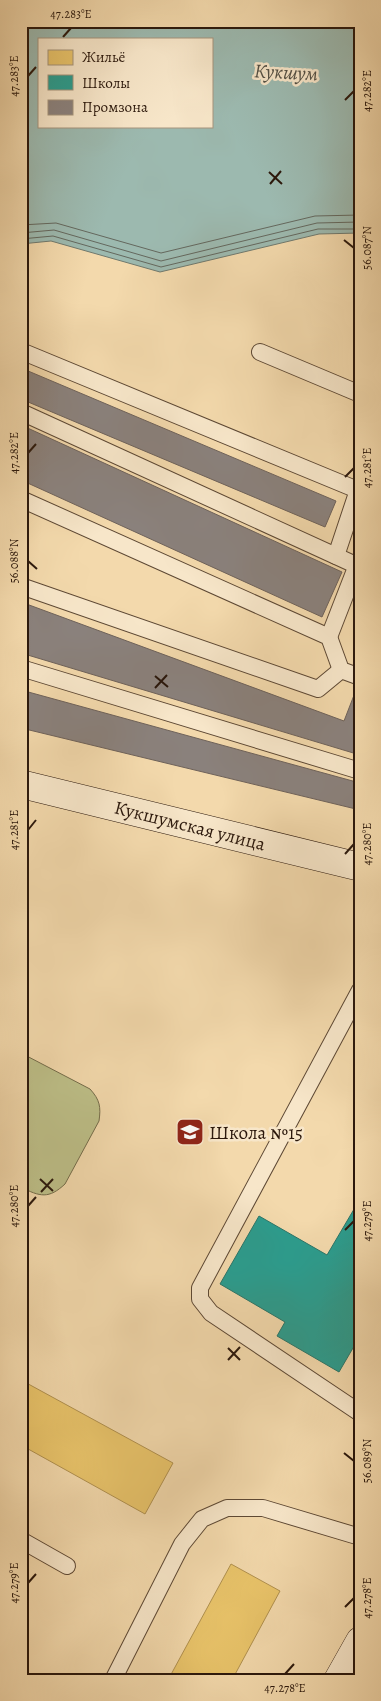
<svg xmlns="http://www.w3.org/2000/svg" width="381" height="1701" font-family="Alegreya,serif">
	<rect width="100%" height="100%" fill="#f3d9ac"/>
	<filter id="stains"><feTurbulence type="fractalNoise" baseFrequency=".004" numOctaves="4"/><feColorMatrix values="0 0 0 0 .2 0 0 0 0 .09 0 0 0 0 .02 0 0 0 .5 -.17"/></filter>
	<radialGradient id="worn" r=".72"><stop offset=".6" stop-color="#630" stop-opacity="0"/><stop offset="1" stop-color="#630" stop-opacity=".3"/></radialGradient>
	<path fill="#bdbf88" stroke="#746c4a" d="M21 1053 90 1089C100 1100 101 1107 99 1121L65 1184C49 1199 40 1197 21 1187Z"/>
	<path fill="#9cb9af" stroke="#6f796e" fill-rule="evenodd" d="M21 21H360V233L319 234 160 272 51 241 21 244ZM39 39H211V126H39Z"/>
	<g fill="#e9c46a" stroke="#b0904e">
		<path d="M21 1380 173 1463 145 1514 21 1445Z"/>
		<path d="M231 1564 280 1591 232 1680H168Z"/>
	</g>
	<path fill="#2a9d8f" stroke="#2a7568" d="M360 1199V1336L339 1372 277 1336 285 1322 220 1284 259 1216 327 1255Z"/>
	<g fill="#8a817c" stroke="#6e625a">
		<path d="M21 368 336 501 325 527 21 399Z"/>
		<path d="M21 425 342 572 322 617 21 480Z"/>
		<path d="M21 602 344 721 356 690 360 692V755L21 653Z"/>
		<path d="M21 690 360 783V810L21 728Z"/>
	</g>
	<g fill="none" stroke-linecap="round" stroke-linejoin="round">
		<g stroke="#64685e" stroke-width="1">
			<path d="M21 225 56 223 161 253 315 216 360 215"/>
			<path d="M21 233 54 230 161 261 317 223 360 222"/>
			<path d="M21 239 53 236 161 267 318 229H360"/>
		</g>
		<defs>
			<g id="lane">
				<path d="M21 351 360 491"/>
				<path d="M260 352 360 394"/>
				<path d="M21 412 360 567"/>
				<path d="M21 499 329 637 341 670 360 677"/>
				<path d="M336 556 360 484"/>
				<path d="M21 586 318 689 341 670"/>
				<path d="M329 637 357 565"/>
				<path d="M21 668 360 771"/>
				<path d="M360 990 200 1288V1299L211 1313 360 1413"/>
				<path d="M21 1540 67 1566"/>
				<path d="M113 1680 182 1544 202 1519 227 1508H263L360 1537"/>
			</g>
			<g id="secondary">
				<path d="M21 784 360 867"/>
				<path d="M338 1680 360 1641"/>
			</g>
		</defs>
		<use href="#lane" stroke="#5d4834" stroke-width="18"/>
		<use href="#secondary" stroke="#2b180c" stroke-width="29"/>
		<use href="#lane" stroke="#f7e6c9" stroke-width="16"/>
		<use href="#secondary" stroke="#f7e6c9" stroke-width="28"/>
	</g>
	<path fill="none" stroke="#2b180c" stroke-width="2" d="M63 37 71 28M28 76 36 67M345 100 354 91M269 172 282 184M270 184 281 171M344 240 354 248M28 453 36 444M345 477 354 468M28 561 37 569M155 676 168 687M155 688 167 675M28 830 36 820M345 854 354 844M40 1179 53 1191M41 1192 53 1179M28 1206 36 1197M345 1230 354 1221M228 1348 240 1360M228 1360 240 1347M344 1453 354 1461M28 1583 36 1574M345 1607 354 1598M285 1674 294 1664"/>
	<defs>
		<symbol id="school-square" viewBox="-11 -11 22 22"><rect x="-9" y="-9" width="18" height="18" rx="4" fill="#8f2418" stroke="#f7e6c9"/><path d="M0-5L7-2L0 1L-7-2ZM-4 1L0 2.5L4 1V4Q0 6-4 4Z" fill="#fff"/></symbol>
	</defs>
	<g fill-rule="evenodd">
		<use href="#school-square" x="174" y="1116" width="32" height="32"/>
	</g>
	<g text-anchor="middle" stroke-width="5" stroke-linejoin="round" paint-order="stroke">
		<g font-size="19" fill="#2b180c" stroke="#f7e6c9">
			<text transform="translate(190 825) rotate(14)" y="7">Кукшумская улица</text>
		</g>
		<g font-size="19" fill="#2b180c" stroke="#f7e6c9" text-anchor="start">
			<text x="209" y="1139">Школа №15</text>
		</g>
		<g font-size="20" font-style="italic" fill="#535045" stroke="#f7e6c9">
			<text transform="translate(286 72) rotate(3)" y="7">Кукшум</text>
		</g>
	</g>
	<rect width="381" height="1701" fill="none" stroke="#f3d9ac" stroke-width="55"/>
	<rect x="38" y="38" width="175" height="90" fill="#f7e6c9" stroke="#a5947d"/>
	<rect x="48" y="50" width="25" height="15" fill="#e9c46a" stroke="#a5947d"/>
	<text x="82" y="62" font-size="15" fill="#2b180c">Жильё</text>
	<rect x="48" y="75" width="25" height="15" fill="#2a9d8f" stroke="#a5947d"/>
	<text x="82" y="88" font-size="15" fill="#2b180c">Школы</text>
	<rect x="48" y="100" width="25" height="15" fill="#8a817c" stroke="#a5947d"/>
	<text x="82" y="112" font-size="15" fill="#2b180c">Промзона</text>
	<rect x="28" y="28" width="326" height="1646" fill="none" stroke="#2b180c" stroke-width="2"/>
	<g font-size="12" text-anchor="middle" fill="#2b180c">
		<text x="71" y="18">47.283°E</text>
		<text transform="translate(14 76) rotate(-90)" y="4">47.283°E</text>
		<text transform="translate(367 91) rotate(-90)" y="4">47.282°E</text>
		<text transform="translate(367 248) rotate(-90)" y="4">56.087°N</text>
		<text transform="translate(14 453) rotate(-90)" y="4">47.282°E</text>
		<text transform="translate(367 468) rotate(-90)" y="4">47.281°E</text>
		<text transform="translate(14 561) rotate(-90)" y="4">56.088°N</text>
		<text transform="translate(14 830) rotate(-90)" y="4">47.281°E</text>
		<text transform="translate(367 844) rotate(-90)" y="4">47.280°E</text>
		<text transform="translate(14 1206) rotate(-90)" y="4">47.280°E</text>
		<text transform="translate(367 1221) rotate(-90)" y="4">47.279°E</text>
		<text transform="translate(367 1461) rotate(-90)" y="4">56.089°N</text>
		<text transform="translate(14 1583) rotate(-90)" y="4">47.279°E</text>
		<text transform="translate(367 1598) rotate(-90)" y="4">47.278°E</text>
		<text x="285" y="1692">47.278°E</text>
	</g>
	<rect width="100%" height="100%" filter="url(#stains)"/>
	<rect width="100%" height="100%" fill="url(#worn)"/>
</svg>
